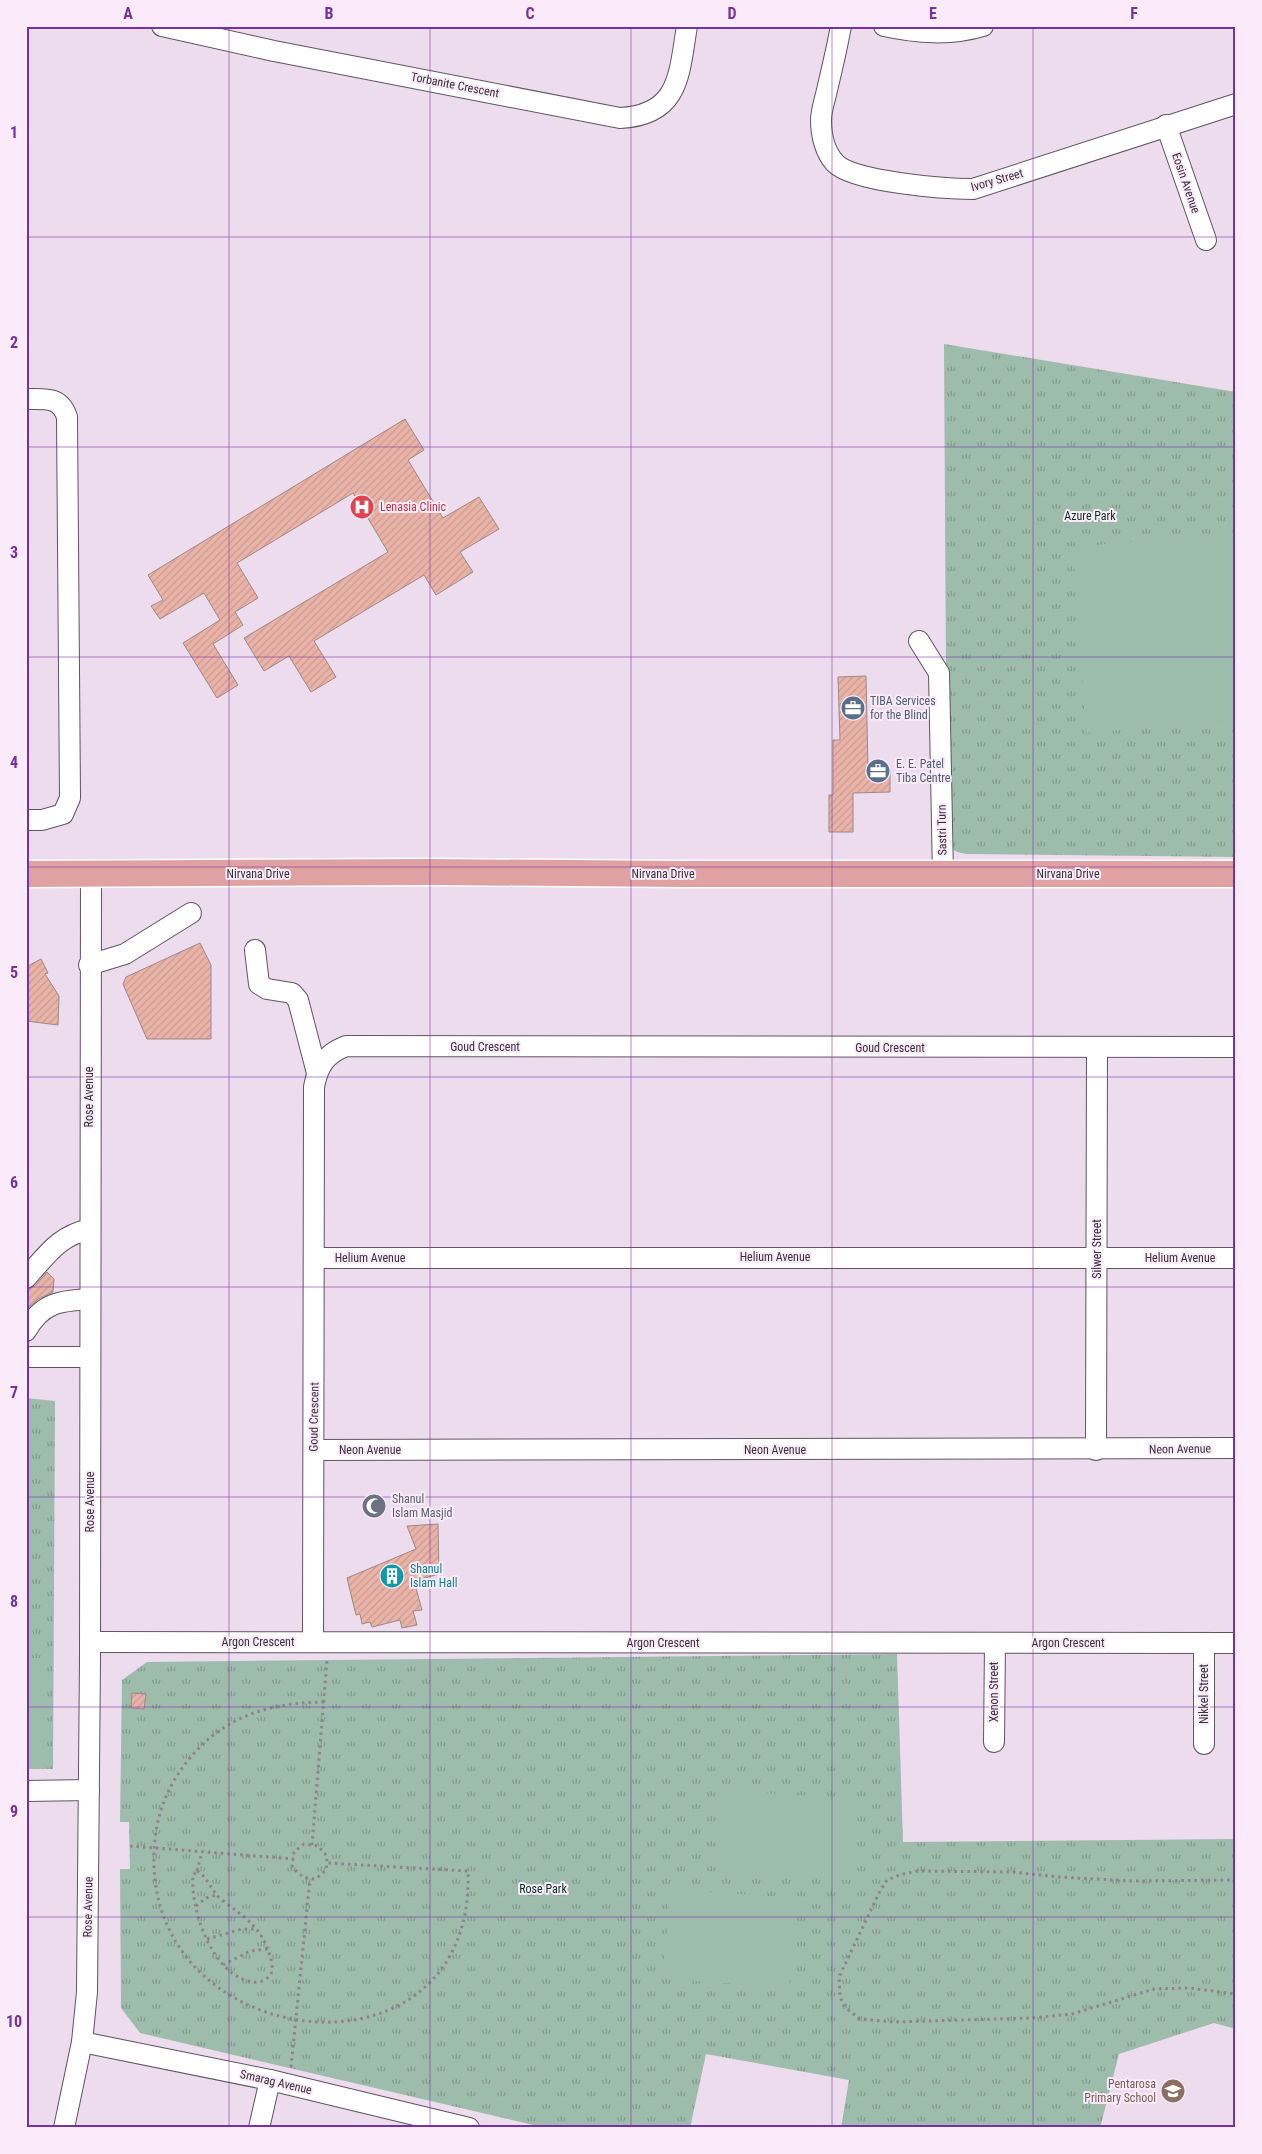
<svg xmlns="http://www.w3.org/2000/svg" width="1262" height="2154" font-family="'Roboto Condensed',sans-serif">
	<defs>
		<pattern id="grass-tufts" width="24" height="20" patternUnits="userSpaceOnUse" patternTransform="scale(1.25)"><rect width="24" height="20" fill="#9ebcab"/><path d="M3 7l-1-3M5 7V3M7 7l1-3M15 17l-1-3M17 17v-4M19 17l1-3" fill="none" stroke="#82998c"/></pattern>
		<pattern id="building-hatch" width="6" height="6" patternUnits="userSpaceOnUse" patternTransform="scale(1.25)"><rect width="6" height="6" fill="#eab3a8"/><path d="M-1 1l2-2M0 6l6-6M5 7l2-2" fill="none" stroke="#c99a91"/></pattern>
	</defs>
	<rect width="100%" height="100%" fill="#ecdced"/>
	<g fill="url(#grass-tufts)">
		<path d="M944 344 1236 392V857L968 854C956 853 950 850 947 838Z"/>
		<path d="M26 1398 55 1401 53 1769H26Z"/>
		<path d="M897 1654 903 1842 1236 1839V2029L1214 2023 1119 2054 1100 2128H841L849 2080 706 2054 690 2128H546L140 2033 121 2008 120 1869H130L129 1822H120L122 1680 147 1662Z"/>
	</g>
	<g fill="#9ebcab">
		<path d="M1236 533V720L1086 733 1073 547Z"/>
		<path d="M26 1474 33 1645H26Z"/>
		<path d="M26 1658H46L47 1760H26Z"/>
		<path d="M723 1790 856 1799 850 1880 717 1871Z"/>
		<path d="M670 1889 796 1898 789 1987 663 1979Z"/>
	</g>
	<g fill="url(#building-hatch)" stroke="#9e8883">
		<path d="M405 419 424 450 408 460 443 518 479 497 499 529 460 552 473 572 436 595 424 575 314 641 336 677 311 692 289 656 264 671 244 638 388 552 353 493 237 563 258 598 235 612 243 625 213 644 238 685 217 698 183 643 220 620 204 593 160 619 151 606 163 600 148 575Z"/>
		<path d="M866 676 868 770H890V792L853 793V832H829V795H833V740H840L838 677Z"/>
		<path d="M200 943 211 965V1039H147L123 984 126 977Z"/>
		<path d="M41 959 48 973 45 974 59 996 58 1025 26 1021V967Z"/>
		<path d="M47 1272 54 1279 53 1292 38 1299 26 1310V1290L35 1286Z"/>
		<path d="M438 1524 439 1574 414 1581 422 1610 413 1611 417 1625 402 1628 400 1620 372 1627 370 1622 362 1624 360 1614 356 1615 347 1578 416 1549 407 1526Z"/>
		<path d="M132 1693 146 1694 144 1709 131 1708Z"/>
	</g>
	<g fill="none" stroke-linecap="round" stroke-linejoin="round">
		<defs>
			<g id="minor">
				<path d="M162 26 274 51 620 118C680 115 679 74 687 26"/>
				<path d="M841 26C837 48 832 69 827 90 825 100 821 110 821 120 821 135 825 152 835 163 853 182 946 189 973 189L1236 104"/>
				<path d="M884 26C917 33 950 36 983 26"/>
				<path d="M1166 125 1206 240"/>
				<path d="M26 399C45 399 60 396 67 417L70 798 63 814 42 820H26"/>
				<path d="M919 641 939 673 943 875"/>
				<path d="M255 950 259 984 267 989 292 993 298 1000 317 1073"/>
				<path d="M89 965 125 954 191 913"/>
				<path d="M315 1258H1236"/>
				<path d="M26 1278C47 1255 58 1236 90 1229"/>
				<path d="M26 1331C42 1302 60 1301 90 1299"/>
				<path d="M26 1357H90"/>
				<path d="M314 1450 1236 1448"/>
				<path d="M1096 1450 1097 1048"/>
				<path d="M90 1642 1236 1643"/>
				<path d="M313 1642 314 1087C318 1065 326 1054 346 1046L1236 1047"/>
				<path d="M994 1742 995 1643"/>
				<path d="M1204 1744V1643"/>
				<path d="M26 1791 89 1790"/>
				<path d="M82 2042 270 2080 469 2128"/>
				<path d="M64 2128 82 2042 87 1992 90 1659 91 875"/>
				<path d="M259 2128 270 2080"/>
			</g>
			<path id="major" d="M26 874 430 872 680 874H1236"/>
		</defs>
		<use href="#minor" stroke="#625463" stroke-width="22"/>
		<use href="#major" stroke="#fff" stroke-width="29"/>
		<g stroke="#8d838e" stroke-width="3" stroke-dasharray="2.5 4" stroke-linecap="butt">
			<path d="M324 1702C259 1703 210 1722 175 1779 159 1805 153 1836 154 1866 160 2058 476 2088 468 1871L327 1863 326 1870 316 1879C304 1879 300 1875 292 1867L294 1852 304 1844 318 1846 327 1856V1863"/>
			<path d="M312 1845 327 1660"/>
			<path d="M130 1846 294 1859"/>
			<path d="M197 1871C209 1878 211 1892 222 1900 245 1918 261 1926 270 1956 272 1961 273 1969 271 1974 268 1979 260 1983 254 1982 213 1978 190 1910 193 1875Z"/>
			<path d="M197 1871 202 1852"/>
			<path d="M1236 1880 1132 1881 1059 1877 1012 1872 918 1871 899 1875 887 1880 880 1891 839 1977 840 1997 846 2008 860 2019 894 2022 1032 2018 1072 2014 1154 1989 1189 1988 1236 1994"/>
			<path d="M196 1906 206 1898 216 1895"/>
			<path d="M207 1939 242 1929H257"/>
			<path d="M223 1965 250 1951 268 1949"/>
			<path d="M291 2067 310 1879"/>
		</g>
		<use href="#minor" stroke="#fff" stroke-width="20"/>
		<use href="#major" stroke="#dfa1a1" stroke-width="26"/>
	</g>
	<path fill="none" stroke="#7531a6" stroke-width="1" stroke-opacity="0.55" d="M229 26V2128M430 26V2128M631 26V2128M832 26V2128M1033 26V2128M26 237H1236M26 447H1236M26 657H1236M26 867H1236M26 1077H1236M26 1287H1236M26 1497H1236M26 1707H1236M26 1917H1236"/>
	<defs>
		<symbol id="hospital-disc" viewBox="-11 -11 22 22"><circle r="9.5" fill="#e0444e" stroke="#faeafa"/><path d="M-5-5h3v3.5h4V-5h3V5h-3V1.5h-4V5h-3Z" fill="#fff"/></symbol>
		<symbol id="office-disc" viewBox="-11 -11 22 22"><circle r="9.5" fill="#5c6f8a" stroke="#faeafa"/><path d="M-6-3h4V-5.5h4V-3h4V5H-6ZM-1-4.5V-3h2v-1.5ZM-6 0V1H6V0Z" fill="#fff"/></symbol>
		<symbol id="mosque-disc" viewBox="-11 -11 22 22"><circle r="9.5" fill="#6b7280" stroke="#faeafa"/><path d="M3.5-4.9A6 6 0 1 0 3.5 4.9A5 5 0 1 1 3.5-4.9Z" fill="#fff"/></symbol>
		<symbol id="building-disc" viewBox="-11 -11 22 22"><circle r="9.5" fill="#0f9aa8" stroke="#faeafa"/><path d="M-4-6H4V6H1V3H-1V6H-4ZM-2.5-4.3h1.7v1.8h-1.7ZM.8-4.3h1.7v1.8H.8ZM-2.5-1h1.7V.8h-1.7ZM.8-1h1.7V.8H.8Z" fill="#fff"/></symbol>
		<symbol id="school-disc" viewBox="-11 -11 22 22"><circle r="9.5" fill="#8d6e63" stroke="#faeafa"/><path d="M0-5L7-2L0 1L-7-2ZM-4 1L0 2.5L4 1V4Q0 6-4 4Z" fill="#fff"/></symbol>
	</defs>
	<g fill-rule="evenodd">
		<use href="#hospital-disc" x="348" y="493" width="28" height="28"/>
		<use href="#office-disc" x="839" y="694" width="28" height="28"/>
		<use href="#office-disc" x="864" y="757" width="28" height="28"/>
		<use href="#mosque-disc" x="360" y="1492" width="28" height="28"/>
		<use href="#building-disc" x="378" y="1562" width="28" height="28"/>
		<use href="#school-disc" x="1159" y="2077" width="28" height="28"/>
	</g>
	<g text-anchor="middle" stroke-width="4" stroke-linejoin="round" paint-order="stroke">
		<g font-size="12" fill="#383239" stroke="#faeafa">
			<text transform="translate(455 85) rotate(11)" y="4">Torbanite Crescent</text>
			<text transform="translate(997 180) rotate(-16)" y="4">Ivory Street</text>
			<text transform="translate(1186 183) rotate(71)" y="4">Eosin Avenue</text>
			<text transform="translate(942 830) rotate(-91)" y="4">Sastri Turn</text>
			<text x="258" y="878">Nirvana Drive</text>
			<text x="663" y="878">Nirvana Drive</text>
			<text x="1068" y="878">Nirvana Drive</text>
			<text x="485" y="1051">Goud Crescent</text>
			<text x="890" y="1052">Goud Crescent</text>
			<text transform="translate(89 1097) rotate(-90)" y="4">Rose Avenue</text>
			<text transform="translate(1097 1249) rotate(-90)" y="4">Silwer Street</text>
			<text x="775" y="1261">Helium Avenue</text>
			<text x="370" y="1262">Helium Avenue</text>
			<text x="1180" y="1262">Helium Avenue</text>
			<text transform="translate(314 1417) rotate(-89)" y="4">Goud Crescent</text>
			<text transform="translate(1180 1449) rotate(-1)" y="4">Neon Avenue</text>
			<text x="370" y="1454">Neon Avenue</text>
			<text x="775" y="1454">Neon Avenue</text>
			<text transform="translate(90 1502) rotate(-90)" y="4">Rose Avenue</text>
			<text x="258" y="1646">Argon Crescent</text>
			<text x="663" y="1647">Argon Crescent</text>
			<text x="1068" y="1647">Argon Crescent</text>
			<text transform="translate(994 1692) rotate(-90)" y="4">Xenon Street</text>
			<text transform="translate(1204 1694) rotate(-90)" y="4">Nikkel Street</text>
			<text transform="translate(88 1907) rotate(-89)" y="4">Rose Avenue</text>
			<text transform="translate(276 2082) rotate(13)" y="4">Smarag Avenue</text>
		</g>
		<g font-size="12" fill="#be3a42" stroke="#faeafa" text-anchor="start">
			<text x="380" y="511">Lenasia Clinic</text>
		</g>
		<g font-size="12" fill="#06321f" stroke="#faeafa">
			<text x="1090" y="520">Azure Park</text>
			<text x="543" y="1893">Rose Park</text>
		</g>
		<g font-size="12" fill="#4e5e75" stroke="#faeafa" text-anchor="start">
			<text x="870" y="705">TIBA Services<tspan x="870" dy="14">for the Blind</tspan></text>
			<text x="896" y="768">E. E. Patel<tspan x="896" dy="14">Tiba Centre</tspan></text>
		</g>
		<g font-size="12" fill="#5b616d" stroke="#faeafa" text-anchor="start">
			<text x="392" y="1503">Shanul<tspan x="392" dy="14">Islam Masjid</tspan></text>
		</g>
		<g font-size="12" fill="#0d838f" stroke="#faeafa" text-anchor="start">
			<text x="410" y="1573">Shanul<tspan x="410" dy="14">Islam Hall</tspan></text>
		</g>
		<g font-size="12" fill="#785e54" stroke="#faeafa" text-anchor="end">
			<text x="1156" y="2088">Pentarosa<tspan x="1156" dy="14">Primary School</tspan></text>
		</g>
	</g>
	<rect width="1262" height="2154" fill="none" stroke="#faeafa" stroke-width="55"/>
	<rect x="28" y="28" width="1206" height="2098" fill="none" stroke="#7531a6" stroke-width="2"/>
	<g font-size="16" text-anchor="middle" font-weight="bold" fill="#7531a6">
		<text x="128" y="19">A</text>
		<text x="329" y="19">B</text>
		<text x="530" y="19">C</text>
		<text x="732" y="19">D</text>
		<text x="933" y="19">E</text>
		<text x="1134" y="19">F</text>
		<text x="14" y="138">1</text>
		<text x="14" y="348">2</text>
		<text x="14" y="558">3</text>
		<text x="14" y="768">4</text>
		<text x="14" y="978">5</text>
		<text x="14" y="1188">6</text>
		<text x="14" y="1398">7</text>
		<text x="14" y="1607">8</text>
		<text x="14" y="1817">9</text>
		<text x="14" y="2027">10</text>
	</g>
</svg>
